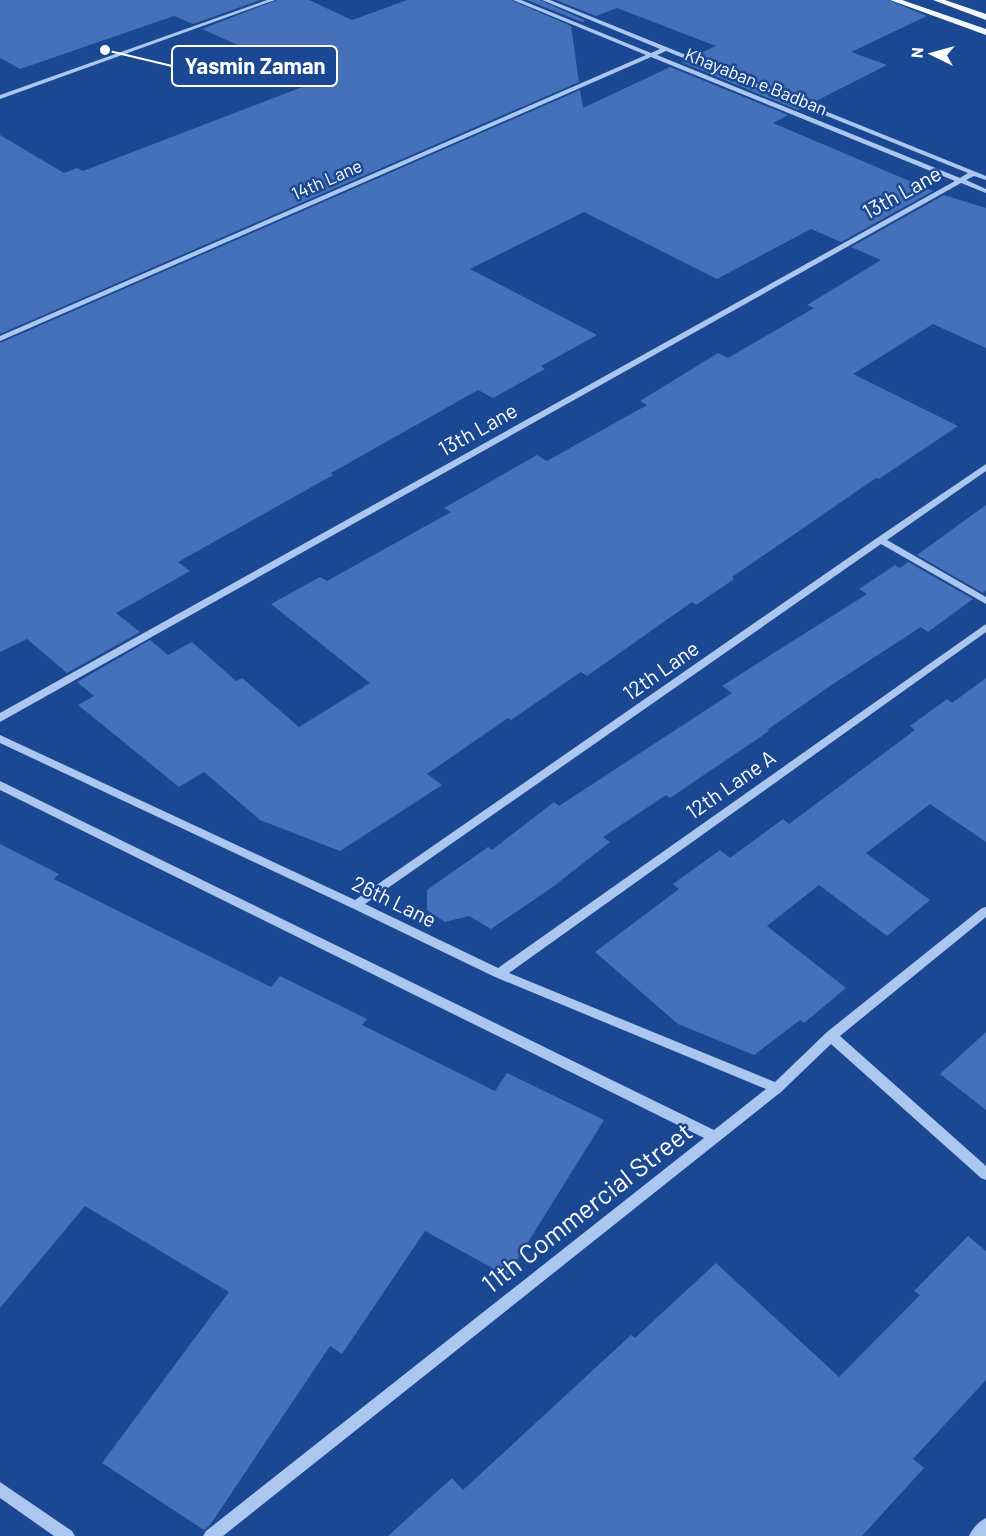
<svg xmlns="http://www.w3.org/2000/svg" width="986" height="1536" font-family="Barlow,sans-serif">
	<rect width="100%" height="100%" fill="#1b4892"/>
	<g fill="#4471b9">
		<path d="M0 0H260L193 24 174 16 20 69 0 58Z"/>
		<path d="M277 0H309L352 20 407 0H511L571 26 579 82 0 334V135L64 173 77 168 83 171 318 81 202 29Z"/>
		<path d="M527 0H540L586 21 582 22Z"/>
		<path d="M556 0H888L927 16 851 52 887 65 812 103 694 56 716 46 617 8 596 16Z"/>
		<path d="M684 61 802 108 798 110 681 62Z"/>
		<path d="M670 67 788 115 773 123 933 191 841 242 811 229 717 279 584 212 470 269 597 335 541 366 545 369 493 398 478 390 331 473 333 475 178 562 190 571 116 613 140 632 67 673 27 639 0 652V343L580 90 583 108Z"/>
		<path d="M944 195 986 208V348L933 324 853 374 958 426 879 479 876 478 732 577 734 579 696 605 692 602 587 676 581 672 511 720 508 718 427 774 442 785 340 851 260 820 204 772 179 787 78 705 94 696 77 682 150 640 168 655 192 642 236 681 242 678 299 727 370 683 271 604 320 577 327 581 451 512 444 508 537 455 547 461 647 405 640 401 718 353 728 358 814 308 807 305 881 260 851 247Z"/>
		<path d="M986 505V590L983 593 917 555Z"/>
		<path d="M908 562 973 599 928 632 921 627 830 686 767 730 769 731 670 798 666 795 603 837 610 842 554 886 491 929 469 916 445 922 427 910V890L488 847 492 850 554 802 559 806 732 693 722 686 867 594 859 589 895 565 900 568Z"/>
		<path d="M986 678V842L930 804 866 853 930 900 887 936 819 885 767 926 846 988 804 1023 800 1020 754 1055 678 1024 595 952 679 889 673 884 720 850 730 858 783 819 789 824 915 730 910 726 947 699 952 703Z"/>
		<path d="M0 844 59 874 54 879 271 987 280 976 367 1019 362 1025 495 1091 507 1073 604 1120 507 1276 425 1231 342 1354 330 1346 210 1525 204 1530 102 1463 229 1292 85 1206 0 1308Z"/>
		<path d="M986 1032V1110L940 1074Z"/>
		<path d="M968 1236 986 1251V1380L913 1459 924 1468 862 1536H388L452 1478 463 1490 631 1335 635 1338 716 1263 839 1377 920 1295 914 1291Z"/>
	</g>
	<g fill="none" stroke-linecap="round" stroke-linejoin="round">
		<g fill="#abc6ef" fill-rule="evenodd">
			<path d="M267 0H275L0 99V95Z"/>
			<path d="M513 0H521L651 53 660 49 542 0H550L976 172 986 176V180L974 176 966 180 986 189V193L961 183 0 722V713L955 181 651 57 0 341V336L646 55ZM666 51 968 173 960 178 657 55Z"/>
			<path d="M986 464V471L887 540 986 597V604L881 544 365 904 498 968 986 624V632L509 973 775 1082 827 1032 982 908 986 907V917L840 1036 986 1166V1180L981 1178 831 1044 781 1092 223 1536H203L206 1531 704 1138 0 790V781L714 1130 766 1089 495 977 352 908 0 743V735L355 900 877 538Z"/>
			<path d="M0 1482 72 1531 75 1536H54L0 1498Z"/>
			<path d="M986 1518V1536H969C973 1528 978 1522 986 1518Z"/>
		</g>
		<g fill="#f3f7ff" fill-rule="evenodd">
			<path d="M890 0H902L986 29V35Z"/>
			<path d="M933 0H945L986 14V20Z"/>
		</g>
	</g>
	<g text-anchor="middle" stroke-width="5" stroke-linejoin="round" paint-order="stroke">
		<g font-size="18" fill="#fff" stroke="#1b4892">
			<text transform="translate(756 82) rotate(22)" y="6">Khayaban e Badban</text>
			<text transform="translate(327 180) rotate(-24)" y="6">14th Lane</text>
		</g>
		<g font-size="21" fill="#fff" stroke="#1b4892">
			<text transform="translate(902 193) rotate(-29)" y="7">13th Lane</text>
			<text transform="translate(478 430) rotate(-29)" y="7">13th Lane</text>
			<text transform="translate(661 671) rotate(-35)" y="7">12th Lane</text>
			<text transform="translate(731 785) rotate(-35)" y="7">12th Lane A</text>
			<text transform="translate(394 902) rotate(26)" y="7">26th Lane</text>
		</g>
		<g font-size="26" fill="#fff" stroke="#1b4892">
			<text transform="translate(587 1208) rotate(-38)" y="9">11th Commercial Street</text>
		</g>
	</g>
	<path fill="none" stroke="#fff" stroke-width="2" d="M105 50L172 66"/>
	<circle fill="#fff" stroke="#1b4892" stroke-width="2" cx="105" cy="50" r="6"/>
	<rect fill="#1b4892" stroke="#fff" stroke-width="2" x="172" y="46" width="165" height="40" rx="6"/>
	<g font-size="22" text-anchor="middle" font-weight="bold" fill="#fff">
		<text x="255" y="74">Yasmin Zaman</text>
	</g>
	<g transform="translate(932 54) rotate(275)" stroke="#1b4892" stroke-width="4.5" paint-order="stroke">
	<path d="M0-4.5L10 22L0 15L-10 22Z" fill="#ffffff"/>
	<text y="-9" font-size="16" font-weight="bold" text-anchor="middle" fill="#ffffff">N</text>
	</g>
</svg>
